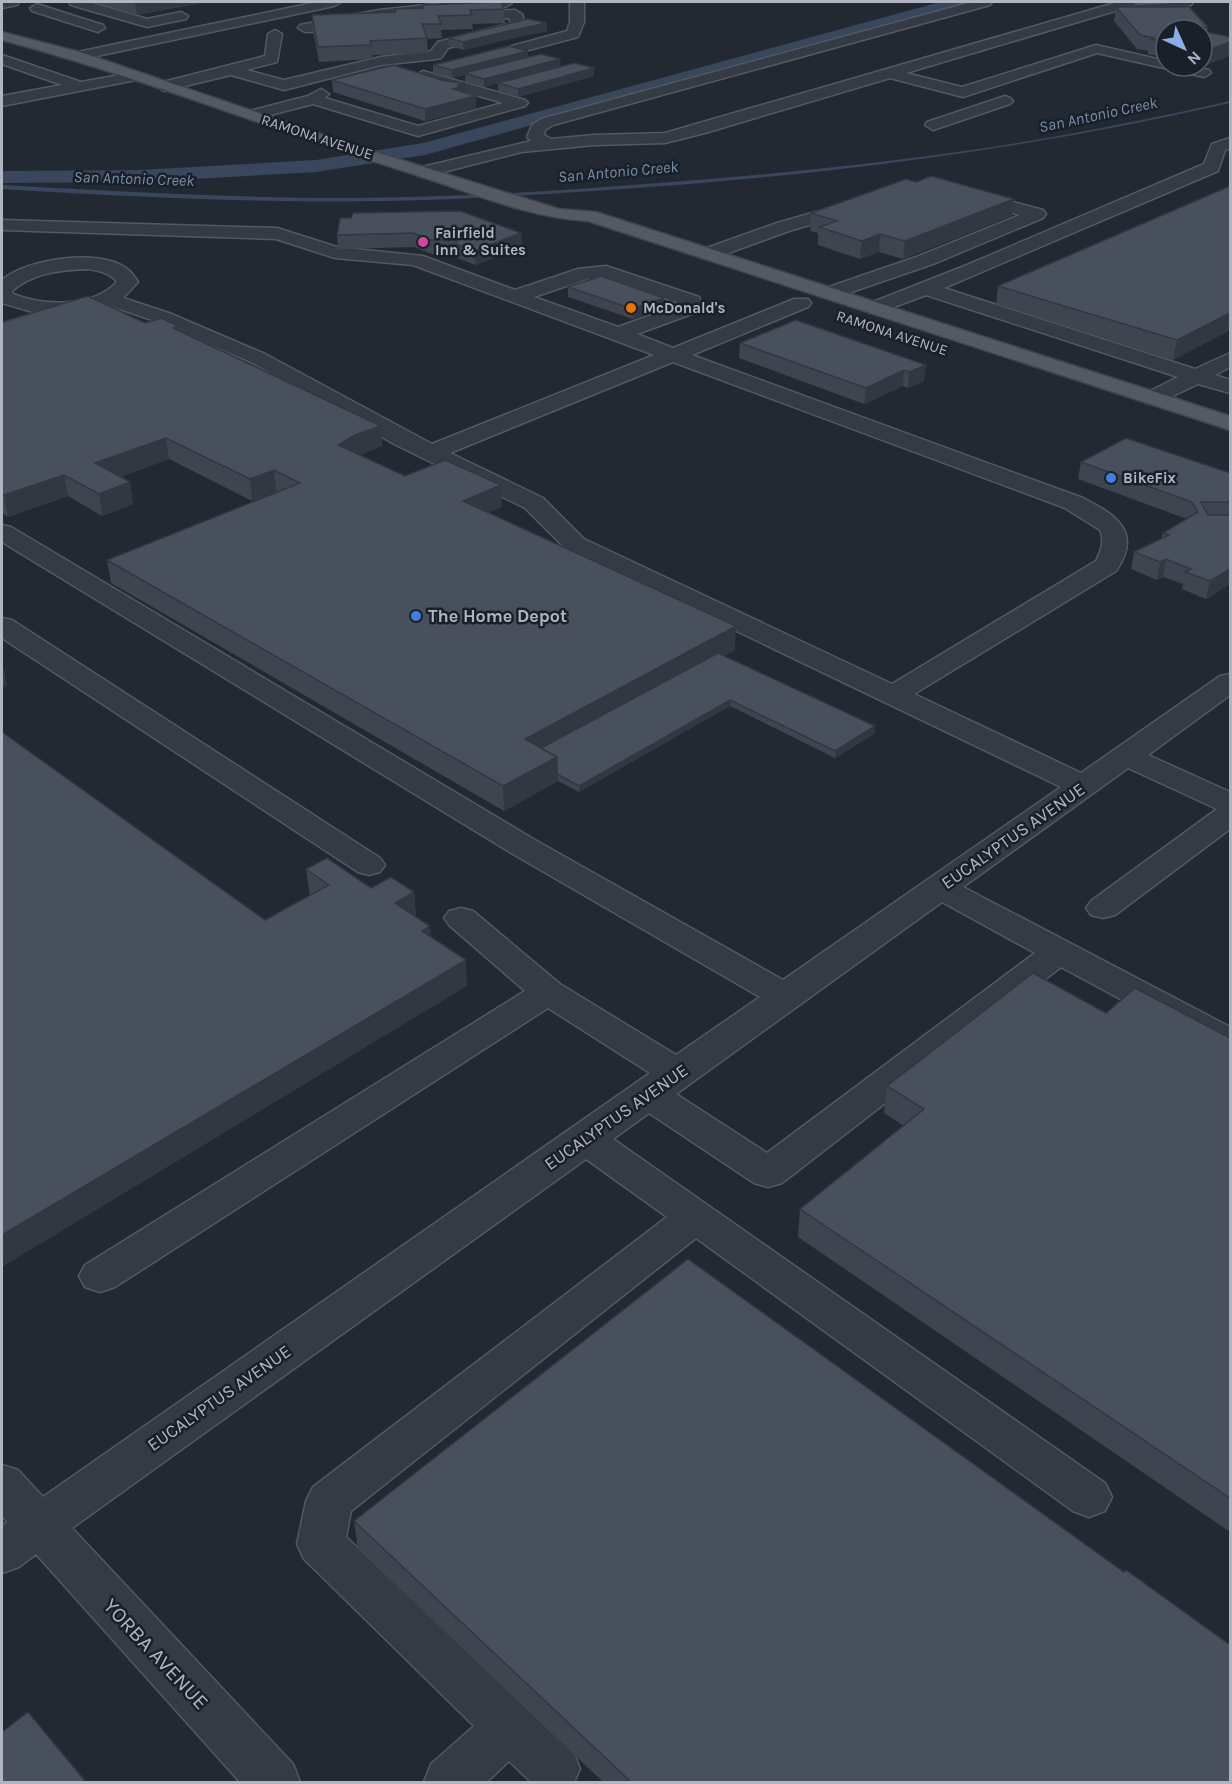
<svg xmlns="http://www.w3.org/2000/svg" width="1232" height="1784" font-family="Karla,sans-serif">
	<rect width="100%" height="100%" fill="#222933"/>
	<g fill="none" stroke-linecap="round" stroke-linejoin="round">
		<path fill="#39465b" fill-rule="evenodd" d="M1230 101V103C1047 145 865 170 678 185 581 192 484 199 386 201 258 203 129 197 2 189V185C116 191 229 198 343 198 449 198 554 191 659 183 779 174 898 162 1017 143 1089 131 1159 117 1230 101Z"/>
		<path fill="#39465b" fill-rule="evenodd" d="M940 2H964L962 5 425 155 316 172 140 182 2 183V171L140 170 316 160 423 143Z"/>
		<defs>
			<g id="minor">
				<path d="M2 2H19L17 5 2 8Z"/>
				<path d="M69 2H89L147 19 181 12 188 16 186 19 147 27 71 5Z"/>
				<path d="M317 2H341L334 6 78 60 71 56 78 52Z"/>
				<path d="M454 2 512 3 505 7 429 12 353 22 362 23 364 26 357 30 305 32 298 28 300 25 379 10Z"/>
				<path d="M570 2H584V22L578 37 476 64 469 60 471 57 567 31 570 22Z"/>
				<path d="M972 2H992L990 5 553 125 545 130 544 135 551 139 594 135 665 133 1118 2H1137L1134 5 1193 2 1191 5 1163 12 1121 14 1115 11 906 73 962 87 1096 45 1166 61V66H1193L1209 70 1211 73 1204 77 1097 53 963 97 890 78 705 133 665 143 594 145 522 152 424 177 418 176 415 172 418 168 531 141 527 137 532 125 541 119Z"/>
				<path d="M37 4 103 25 105 28 98 32 32 11 30 8Z"/>
				<path d="M515 10 522 14 525 25 523 28 448 48 441 58 436 59 381 65 284 90 231 75 164 91 156 86 159 83 265 56 268 34 275 30 282 34 277 62 246 70 284 80 381 57 431 51 438 42 511 23 509 18 459 20 454 19 452 16 454 13Z"/>
				<path d="M2 55 81 82 136 72 143 76 136 80 2 106V96L62 85 2 64Z"/>
				<path d="M423 71 525 100 528 103 525 106 418 136 313 104 251 120 243 115 245 112 308 96 321 89 329 94 325 98 418 126 503 103 418 78 416 75Z"/>
				<path d="M1005 96 1010 98 1013 101 1010 104 933 130 925 125 927 122Z"/>
				<path d="M1230 138V148L1225 150 1218 171 944 288 1195 369 1230 353V367L1215 375 1230 380V393L1198 384 1154 405 1146 403 1143 398 1146 393 1178 377 926 295 875 314 868 312 865 308 868 304 967 265 1204 164 1212 144Z"/>
				<path d="M969 190 1043 210 1046 214 1043 218 933 264 837 297H823L820 293 823 289 919 256 1020 215 963 199 960 195 963 191Z"/>
				<path d="M854 201 860 202 863 206 860 210 789 231 715 258H701L699 254 701 250 777 223Z"/>
				<path d="M2 220 277 228 337 247 423 256 515 290 578 269 606 266 699 297 703 307 700 311 637 334 673 348 794 299H808L811 303 808 307 692 355 1083 498C1116 515 1143 532 1116 571L914 694 1081 773 1220 676 1230 674V695L1148 755 1230 792V829L1115 915 1103 918 1091 915 1086 908 1091 901 1217 809 1128 768 963 887 1230 1027V1054L1217 1051 1061 967 782 1183 768 1187 754 1183 649 1113 613 1139 1105 1483 1112 1497 1105 1511 1089 1517 1073 1511 696 1238 351 1511 346 1537 573 1751 580 1769 574 1782H531L509 1761 487 1782H424L431 1764 474 1726 304 1559 297 1544 306 1501 313 1487 667 1217 586 1159 72 1528 293 1764 300 1782H240L36 1554 19 1567 2 1573V1526L7 1522 2 1515V1465L18 1470 43 1497 650 1073 548 1008 115 1287 100 1292 85 1287 79 1276 85 1265 525 991 449 925 444 918 449 911 461 908 473 911 560 984 676 1055 760 997 513 854 2 542V525L11 527 535 840 783 980 1061 787 566 549 525 508 394 444 291 384 251 362 155 321 108 305 88 311 51 314 33 312 2 303V280C26 259 98 248 126 268 130 271 135 277 138 282L123 298 169 313 265 354 432 444 654 355 413 265 335 258 276 239 2 230ZM87 269C99 271 109 272 117 282 92 308 44 306 13 294L12 291C33 273 60 270 87 269ZM604 278 682 304 618 327 534 297 587 279ZM673 362 1065 508 1100 530C1105 541 1101 551 1096 561L892 684 584 539 543 498 450 453ZM942 902 1035 953 767 1153 676 1094Z"/>
				<path d="M2 618 12 620 380 858 385 865 380 872 369 875 358 872 2 638Z"/>
			</g>
			<path id="major" d="M2 32 83 53 350 144 559 209 596 212 1230 416V430L588 221C528 218 470 192 413 174 275 131 141 77 2 40Z"/>
		</defs>
		<use href="#minor" stroke="#525962" stroke-width="3"/>
		<use href="#major" stroke="#3e444e" stroke-width="3"/>
		<use href="#minor" fill="#353b44" fill-rule="evenodd"/>
		<use href="#major" fill="#535a64" fill-rule="evenodd"/>
	</g>
	<g fill="#3e4550">
		<path d="M94 2H207L137 15Z"/>
		<path d="M422 5 504 9 505 23 472 24 473 29 441 30 442 38 427 39 428 53 372 55V59L319 62 313 30 312 15 396 12 395 9 423 8Z"/>
		<path d="M1116 7 1208 27 1207 32 1230 37 1204 66 1202 65V30H1166V58L1148 54V51L1137 49 1114 21Z"/>
		<path d="M547 23V31L509 39 464 50 449 46 448 38Z"/>
		<path d="M528 57 561 67 594 68V76L518 97 498 91V83L484 87 465 82V75L452 78 433 73V65Z"/>
		<path d="M332 80 476 108 425 121 333 92Z"/>
		<path d="M1230 186V330L1173 360 996 304 998 286Z"/>
		<path d="M811 213 1012 216 903 259 879 252 860 259 818 245V233L810 231Z"/>
		<path d="M340 218 521 233 522 247 475 265 457 258V254H432L414 247 338 249 337 235Z"/>
		<path d="M568 287 663 308 633 319 568 297Z"/>
		<path d="M2 322 145 323 179 331 381 426 382 446 360 455 405 476 502 507 488 512 735 650 724 656 875 726V733L835 758 730 706 579 792 558 781 504 811 111 583 107 560 278 492H276L252 501 169 459 120 477 130 482 133 504 102 516 68 496 8 517 2 513Z"/>
		<path d="M740 343 926 365 924 381 908 388 903 386 864 404 739 358Z"/>
		<path d="M1081 462 1230 473V584L1206 599 1182 589 1183 584 1163 577 1157 580 1131 569 1134 552 1161 539 1163 533 1187 519 1078 479Z"/>
		<path d="M306 869 371 888 414 892 416 917 467 986 265 920 310 895Z"/>
		<path d="M1106 1013 1230 1038V1532L798 1237 800 1209 904 1126 884 1113 887 1086Z"/>
		<path d="M354 1521 1124 1572 1230 1782H603L358 1549Z"/>
	</g>
	<g fill="#323841">
		<path d="M135 2H207L137 15Z"/>
		<path d="M547 23V31L509 39 464 50 463 42 509 31Z"/>
		<path d="M1230 42V56L1204 66 1206 51Z"/>
		<path d="M528 51V59L464 73 465 75 452 78V70Z"/>
		<path d="M560 59 561 67 484 87V79Z"/>
		<path d="M594 68V76L518 97V89Z"/>
		<path d="M465 83V95L453 89 457 85Z"/>
		<path d="M476 96V108L425 121V109Z"/>
		<path d="M1014 199 1012 216 903 259 905 241Z"/>
		<path d="M521 233 522 247 475 265 474 251Z"/>
		<path d="M880 234 879 252 860 259 862 241Z"/>
		<path d="M664 298 663 308 633 319V309Z"/>
		<path d="M1230 313V330L1173 360 1177 340Z"/>
		<path d="M926 365 924 381 908 388 909 372Z"/>
		<path d="M904 370 903 386 864 404 866 388Z"/>
		<path d="M381 426 382 446 356 456 338 445 355 435Z"/>
		<path d="M166 438 169 459 99 485 95 463Z"/>
		<path d="M274 470 276 492 252 501 250 479Z"/>
		<path d="M64 475 68 496 8 517 4 495Z"/>
		<path d="M130 482 133 504 102 516 99 494Z"/>
		<path d="M501 485 502 507 464 523 463 501Z"/>
		<path d="M1166 559 1163 577 1157 580 1160 562Z"/>
		<path d="M1230 569V584L1206 599 1210 581Z"/>
		<path d="M736 626 735 650 532 760 525 739Z"/>
		<path d="M2 661 7 685 2 688Z"/>
		<path d="M730 700V706L579 792V786Z"/>
		<path d="M875 726V733L835 758V751Z"/>
		<path d="M557 757 558 781 504 811 503 786Z"/>
		<path d="M414 892 416 918 395 903Z"/>
		<path d="M430 926 432 952 422 931Z"/>
		<path d="M466 960 467 986 2 1267V1235Z"/>
	</g>
	<g fill="#48505d" stroke="#323841" stroke-width="1.5">
		<path d="M501 2 504 9 470 10 472 15 438 16 441 24H422L427 38 370 41 371 45 318 47 312 15 396 12 395 9 423 8 422 5Z"/>
		<path d="M1116 7H1189L1208 27 1184 28 1196 30H1166V42L1150 39 1155 38 1140 35Z"/>
		<path d="M528 19 547 23 509 31 463 42 448 38Z"/>
		<path d="M1202 31 1230 37V42L1206 51 1202 50Z"/>
		<path d="M509 46 528 51 452 70 433 65Z"/>
		<path d="M541 54 560 59 484 79 464 73Z"/>
		<path d="M574 63 594 68 518 89 498 83Z"/>
		<path d="M393 65 445 81 465 83 457 85 462 86 453 89 476 96 425 109 332 80Z"/>
		<path d="M931 176 1014 199 905 241 880 234 862 241 819 227 837 221 811 213 906 179 916 182Z"/>
		<path d="M1230 186V313L1177 340 998 286Z"/>
		<path d="M460 211 521 233 474 251 456 244 457 240H431L413 233 337 235 340 218H351L353 213Z"/>
		<path d="M601 276 664 298 633 309 568 287Z"/>
		<path d="M88 296 145 323 161 318 178 326 173 328 381 426 355 435 338 445 405 476 445 460 501 485 463 501 736 626 525 739 557 757 503 786 107 560 300 483 274 470 250 479 166 438 95 463 130 482 99 494 64 475 4 495 2 494V322Z"/>
		<path d="M796 320 926 365 909 372 904 370 866 388 740 343Z"/>
		<path d="M1126 438 1230 473V502H1201L1208 515H1230V569L1210 581 1185 572 1191 569 1166 559 1160 562 1134 552 1169 535 1163 533 1198 512 1192 502 1081 462Z"/>
		<path d="M718 653 875 726 835 751 730 700 579 786 557 774V757L541 748Z"/>
		<path d="M2 732 265 920 329 885 306 869 327 858 371 888 391 877 414 892 395 903 430 926 422 931 466 960 2 1235Z"/>
		<path d="M1033 973 1106 1013 1135 988 1230 1038V1498L800 1209 924 1109 887 1086Z"/>
		<path d="M688 1259 1124 1572 1126 1570 1230 1645V1782H627L629 1780 354 1521Z"/>
		<path d="M28 1712 86 1782H2V1732Z"/>
	</g>
	<circle fill="#d1479c" stroke="#1a2029" stroke-width="2" cx="423" cy="242" r="6"/>
	<circle fill="#e8710a" stroke="#1a2029" stroke-width="2" cx="631" cy="308" r="6"/>
	<g fill="#3f7fe0" stroke="#1a2029" stroke-width="2">
		<circle cx="1111" cy="478" r="6"/>
		<circle cx="416" cy="616" r="6"/>
	</g>
	<g text-anchor="middle" stroke-width="5" stroke-linejoin="round" paint-order="stroke">
		<g font-size="15" fill="#afb6c1" stroke="#1a2029">
			<text transform="translate(317 137) rotate(18)" y="5">RAMONA AVENUE</text>
			<text transform="translate(892 333) rotate(18)" y="5">RAMONA AVENUE</text>
		</g>
		<g font-size="15" font-weight="bold" fill="#afb6c1" stroke="#1a2029" text-anchor="start">
			<text x="435" y="238">Fairfield<tspan x="435" dy="17">Inn &amp; Suites</tspan></text>
			<text x="643" y="313">McDonald's</text>
			<text x="1123" y="483">BikeFix</text>
		</g>
		<g font-size="16" font-style="italic" fill="#7a8da7" stroke="#1a2029">
			<text transform="translate(1098 114) rotate(-12)" y="6">San Antonio Creek</text>
			<text transform="translate(618 171) rotate(-5)" y="6">San Antonio Creek</text>
			<text transform="translate(134 178) rotate(2)" y="6">San Antonio Creek</text>
		</g>
		<g font-size="18" font-weight="bold" fill="#afb6c1" stroke="#1a2029" text-anchor="start">
			<text x="428" y="622">The Home Depot</text>
		</g>
		<g font-size="18" fill="#afb6c1" stroke="#1a2029">
			<text transform="translate(1013 836) rotate(-35)" y="6">EUCALYPTUS AVENUE</text>
			<text transform="translate(616 1117) rotate(-35)" y="6">EUCALYPTUS AVENUE</text>
			<text transform="translate(219 1398) rotate(-35)" y="6">EUCALYPTUS AVENUE</text>
		</g>
		<g font-size="21" fill="#afb6c1" stroke="#1a2029">
			<text transform="translate(156 1654) rotate(47)" y="7">YORBA AVENUE</text>
		</g>
	</g>
	<rect width="1232" height="1784" fill="none" stroke="#afb6c1" stroke-width="6"/>
	<g transform="translate(1184 48) rotate(135)"><circle r="28" fill="#1a2029" stroke="#565c66" stroke-width="1.5"/>
	<path d="M0-4.5L10 22L0 15L-10 22Z" fill="#8baeeb"/>
	<text y="-9" font-size="16" font-weight="bold" text-anchor="middle" fill="#afb6c1">N</text>
	</g>
</svg>
